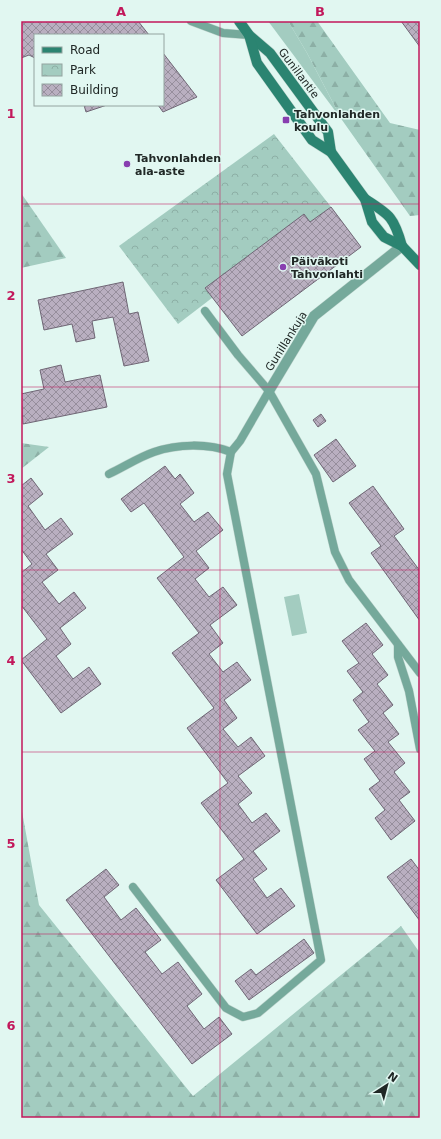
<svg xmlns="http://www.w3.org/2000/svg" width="441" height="1139" font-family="'DejaVu Sans',sans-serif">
	<defs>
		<pattern id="forest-firs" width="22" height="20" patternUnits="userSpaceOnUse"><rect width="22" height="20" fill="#a3ccc0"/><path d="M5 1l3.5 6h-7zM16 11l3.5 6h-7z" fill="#8cafa5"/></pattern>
		<pattern id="park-crowns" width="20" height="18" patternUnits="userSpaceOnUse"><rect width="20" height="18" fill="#a3ccc0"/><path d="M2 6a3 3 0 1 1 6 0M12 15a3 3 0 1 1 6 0" fill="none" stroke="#8cafa5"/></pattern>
		<pattern id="building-cross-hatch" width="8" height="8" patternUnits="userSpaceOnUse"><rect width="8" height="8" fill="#b9afc0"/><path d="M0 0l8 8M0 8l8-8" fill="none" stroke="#968e9c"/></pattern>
	</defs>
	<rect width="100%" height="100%" fill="#e1f7f1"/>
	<g fill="#a3ccc0">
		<path d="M268 21H288L307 53 342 120Z"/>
		<path d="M299 594 307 633 292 636 284 597Z"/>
	</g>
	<g fill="url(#forest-firs)">
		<path d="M288 21H317L390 123 420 130V215L410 216 342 120 307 53Z"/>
		<path d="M21 193 66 258 21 268Z"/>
		<path d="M21 443 49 447 21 469Z"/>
		<path d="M21 806 39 905 193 1096 401 926 420 953V1118H21Z"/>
	</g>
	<path fill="url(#park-crowns)" d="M274 134 331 207 178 324 119 246Z"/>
	<g fill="url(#building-cross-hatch)" stroke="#6f6675">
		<path d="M21 21H138L149 35H35V58L29 55 21 58Z"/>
		<path d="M401 21H420V47Z"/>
		<path d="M163 53 197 97 163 112 158 105H163Z"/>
		<path d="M84 105H107L86 112Z"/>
		<path d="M331 207 361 247 242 336 205 288 304 214 310 222Z"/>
		<path d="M123 282 129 314 138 312 149 361 124 366 113 317 92 321 95 338 76 342 72 324 44 330 38 300Z"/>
		<path d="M61 365 65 382 100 375 107 407 23 424 21 394 44 389 40 370Z"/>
		<path d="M321 414 326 421 318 427 313 420Z"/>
		<path d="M336 439 356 466 333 482 314 455Z"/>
		<path d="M165 466 175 479 180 474 194 493 180 504 194 522 208 512 223 530 196 551 209 568 195 579 209 597 223 587 237 605 210 625 223 643 209 654 223 672 237 662 251 680 224 700 237 718 223 729 238 747 251 737 265 756 238 776 252 793 238 804 252 823 266 813 280 831 253 851 267 869 253 879 267 898 281 888 295 906 257 934 216 880 244 859 201 803 228 783 187 728 214 708 172 653 199 633 157 578 184 557 144 503 131 512 121 499Z"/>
		<path d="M31 478 43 494 28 506 45 530 61 518 73 534 46 554 58 570 42 582 59 604 74 592 86 608 60 628 71 644 56 656 73 679 89 667 101 684 61 713 21 660 47 639 21 605V573L32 564 21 549V486Z"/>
		<path d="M373 486 404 529 394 536 420 571V621L371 553 381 546 349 503Z"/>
		<path d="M366 623 383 645 372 654 388 675 377 684 393 705 383 713 399 734 388 742 405 763 394 772 410 792 399 800 415 821 391 840 375 818 385 810 369 789 380 781 364 759 375 751 358 730 369 722 353 700 363 692 347 671 359 663 342 641Z"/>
		<path d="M411 859 420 871V921L387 877Z"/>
		<path d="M106 869 119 885 104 897 121 920 136 908 161 940 145 952 162 974 178 962 202 994 187 1006 204 1029 219 1017 232 1034 192 1064 66 900Z"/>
		<path d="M304 939 314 953 249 1000 235 981 251 969 256 975Z"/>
	</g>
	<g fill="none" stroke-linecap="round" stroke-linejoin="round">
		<defs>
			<g id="lane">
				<path d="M191 21 223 33 249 35"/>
				<path d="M205 311 238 355 269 391 316 474 335 552 349 580 420 673"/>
				<path d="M109 474C124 467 139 457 154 452 177 444 208 443 231 452"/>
				<path d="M398 645V657L409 691 420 749"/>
				<path d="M133 887 226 1008 243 1017 258 1013 321 960 227 474 231 452 240 441 269 391"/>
			</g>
			<path id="street" d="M269 391 314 316 402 246"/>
			<g id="secondary">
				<path d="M239 21 249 35 270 53 328 132 331 152"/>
				<path d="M249 35 257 63 312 140 331 152 365 199 372 222 384 237 402 246 420 265"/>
				<path d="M365 199C390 215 394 217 402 246"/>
			</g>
		</defs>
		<use href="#lane" stroke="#bed2cc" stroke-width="9"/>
		<use href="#street" stroke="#bed2cc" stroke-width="11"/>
		<use href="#secondary" stroke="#bed2cc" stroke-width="11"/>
		<use href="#lane" stroke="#75a99b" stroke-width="8"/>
		<use href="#street" stroke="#75a99b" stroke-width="10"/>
		<use href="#secondary" stroke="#2b8471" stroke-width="10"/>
	</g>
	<path fill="none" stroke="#c2185b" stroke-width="1" stroke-opacity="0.55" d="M220 21V1118M21 204H420M21 387H420M21 570H420M21 752H420M21 934H420"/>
	<g fill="#883eb0" stroke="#e1f7f1" stroke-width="1.5">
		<rect x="282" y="116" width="8" height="8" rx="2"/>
		<circle cx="127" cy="164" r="4"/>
		<circle cx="283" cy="267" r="4"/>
	</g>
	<g text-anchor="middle" stroke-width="3" stroke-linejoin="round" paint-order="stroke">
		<g font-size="11" fill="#202826" stroke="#e1f7f1">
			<text transform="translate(299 73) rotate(53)" y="4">Gunillantie</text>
			<text transform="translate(286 341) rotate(-58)" y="4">Gunillankuja</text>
		</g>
		<g font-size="11" font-weight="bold" fill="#202826" stroke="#e1f7f1" text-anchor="start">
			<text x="294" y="118">Tahvonlahden<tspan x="294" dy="13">koulu</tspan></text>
			<text x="135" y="162">Tahvonlahden<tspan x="135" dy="13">ala-aste</tspan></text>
			<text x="291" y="265">Päiväkoti<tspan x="291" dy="13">Tahvonlahti</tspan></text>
		</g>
	</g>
	<rect width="441" height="1139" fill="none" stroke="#e1f7f1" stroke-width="44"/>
	<rect x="34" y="34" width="130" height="72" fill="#e1f7f1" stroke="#94a4a0"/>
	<rect x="42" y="47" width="20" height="6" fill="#2b8471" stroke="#94a4a0"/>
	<text x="70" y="54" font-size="12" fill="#202826">Road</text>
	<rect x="42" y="64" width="20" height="12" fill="url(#park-crowns)" stroke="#94a4a0"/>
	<text x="70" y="74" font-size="12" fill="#202826">Park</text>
	<rect x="42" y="84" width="20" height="12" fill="url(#building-cross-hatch)" stroke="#94a4a0"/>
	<text x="70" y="94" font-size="12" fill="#202826">Building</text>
	<g transform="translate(387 1085) rotate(36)" stroke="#e1f7f1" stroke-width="3" paint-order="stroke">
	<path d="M0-3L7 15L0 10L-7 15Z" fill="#202826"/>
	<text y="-6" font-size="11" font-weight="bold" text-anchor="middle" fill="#202826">N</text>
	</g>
	<rect x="22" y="22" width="397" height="1095" fill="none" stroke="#c2185b" stroke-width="1.5"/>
	<g font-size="13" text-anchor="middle" font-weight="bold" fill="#c2185b">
		<text x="121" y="16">A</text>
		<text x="320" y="16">B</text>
		<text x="11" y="118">1</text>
		<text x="11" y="300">2</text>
		<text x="11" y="483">3</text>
		<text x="11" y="665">4</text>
		<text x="11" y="848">5</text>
		<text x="11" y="1030">6</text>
	</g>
</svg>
